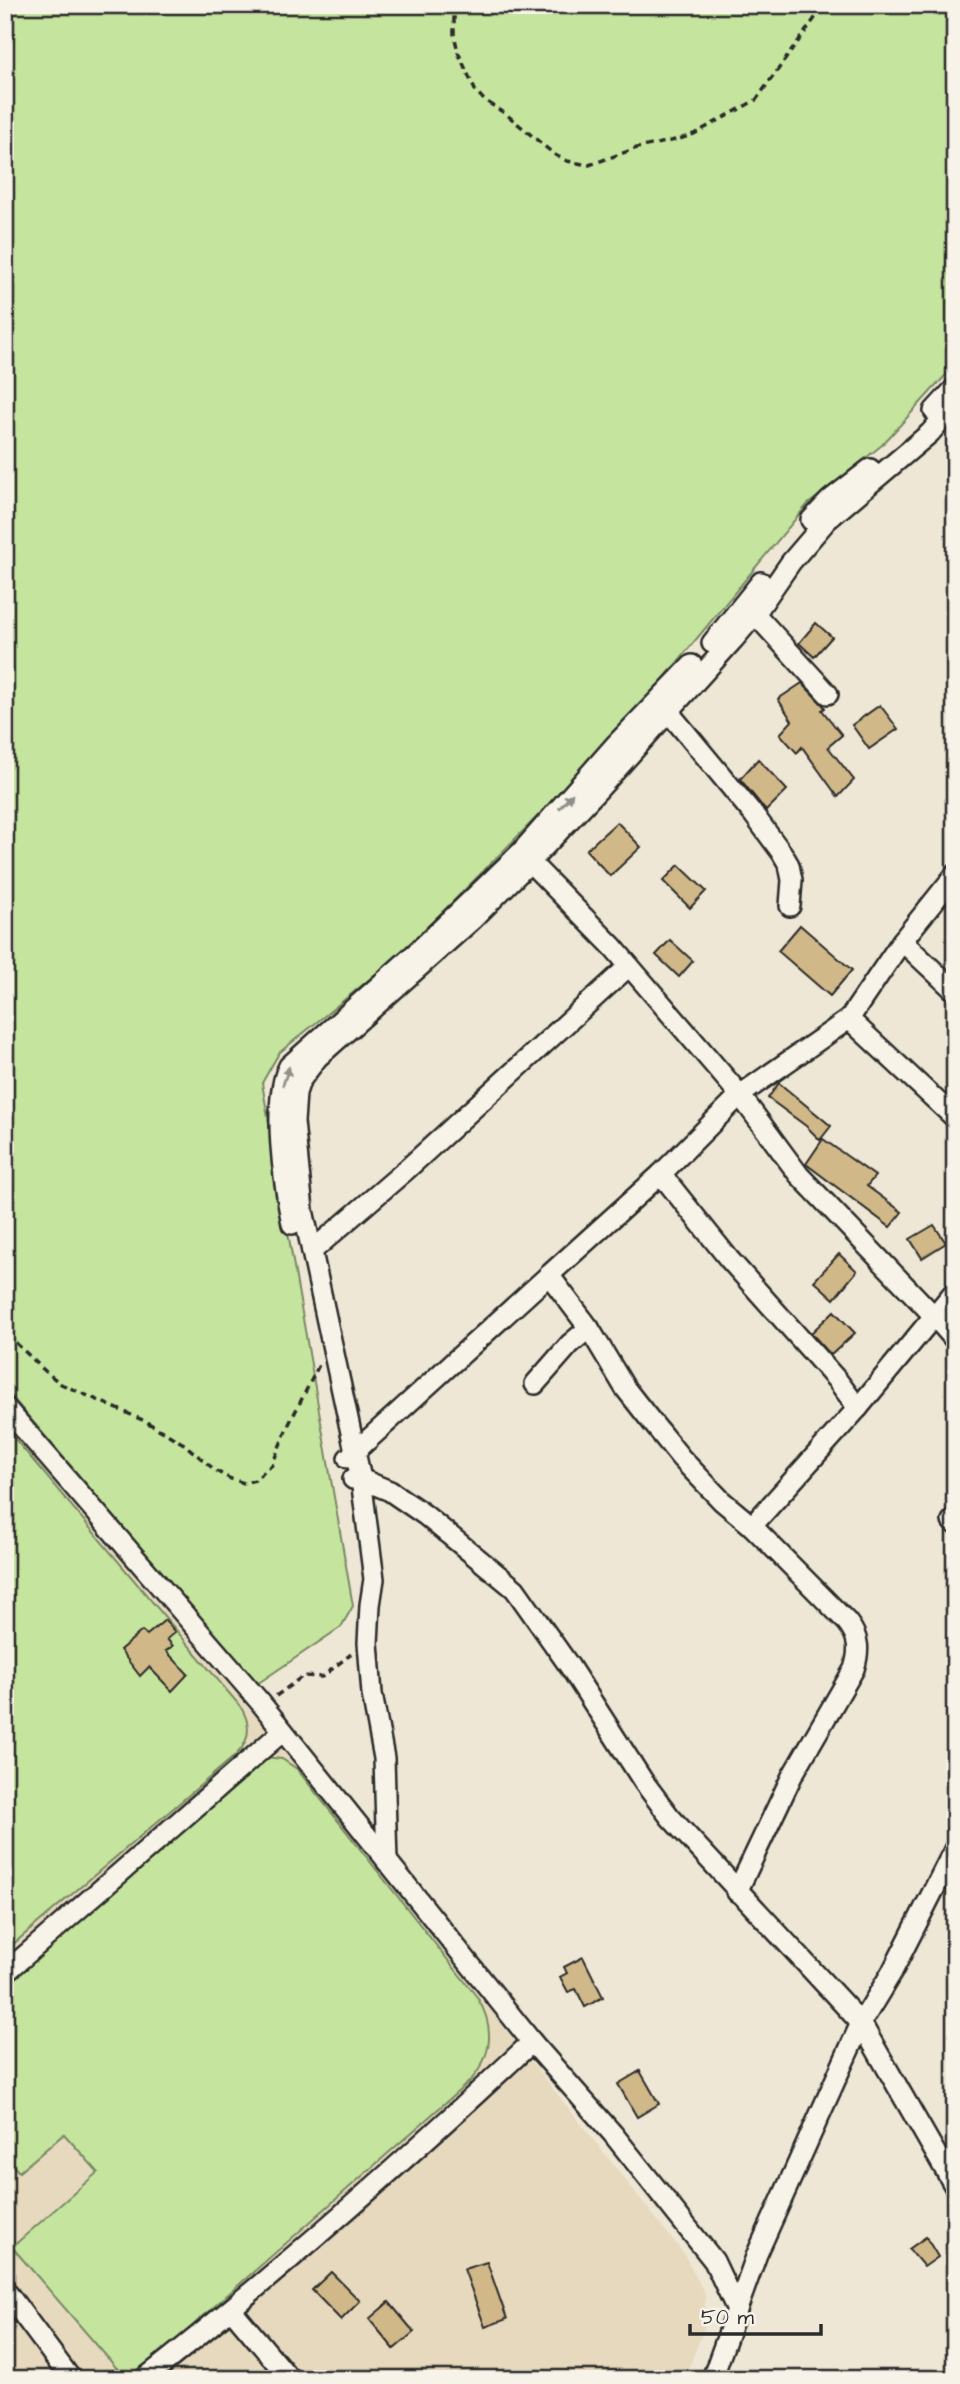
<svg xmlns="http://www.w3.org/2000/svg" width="960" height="2384" font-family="'Architects Daughter',sans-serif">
	<rect width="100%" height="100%" fill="#efe7d5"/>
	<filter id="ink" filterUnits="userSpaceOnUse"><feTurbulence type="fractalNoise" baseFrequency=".0143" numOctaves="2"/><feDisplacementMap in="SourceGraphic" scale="14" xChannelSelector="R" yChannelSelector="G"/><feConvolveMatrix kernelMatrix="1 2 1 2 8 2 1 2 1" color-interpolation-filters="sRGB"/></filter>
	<g filter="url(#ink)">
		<path fill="#e6d9be" d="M5 1426 283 1748 684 2254 705 2294V2327L684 2379H5Z"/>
		<g fill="#c5e59e" stroke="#788864" stroke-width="2">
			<path d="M5 5H955V365L882 445 807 505 614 739 404 951 279 1053 262 1083 353 1606 341 1627 257 1684 5 1389Z"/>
			<path d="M5 1427 240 1706C251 1723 251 1740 236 1755L5 1951Z"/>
			<path d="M265 1757 282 1759 297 1769 477 1997C495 2026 493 2056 470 2081L132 2379H126L12 2247 98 2172 64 2134 19 2172 5 2157V1976Z"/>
		</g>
		<g fill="#d1b888" stroke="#2b2b2b" stroke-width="2">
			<path d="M816 623 832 637 814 657 799 643Z"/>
			<path d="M802 683 823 705 825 708 822 710 842 735 828 747 854 780 838 797 802 747 797 753 780 734 792 721 778 699Z"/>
			<path d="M880 705 898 729 869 749 852 725Z"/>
			<path d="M758 759 787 790 766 811 740 779Z"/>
			<path d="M617 822 641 847 610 876 586 850Z"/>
			<path d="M679 865 706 891 690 908 663 881Z"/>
			<path d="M800 925 852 970 830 996 778 951Z"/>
			<path d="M670 940 693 961 679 977 656 955Z"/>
			<path d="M779 1083 831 1126 820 1140 806 1126 768 1098Z"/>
			<path d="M823 1139 875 1176 867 1186 902 1212 890 1227 806 1164Z"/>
			<path d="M934 1225 946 1243 922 1258 910 1239Z"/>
			<path d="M839 1254 857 1271 834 1299 814 1281Z"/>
			<path d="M834 1311 855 1333 831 1355 811 1333Z"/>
			<path d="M165 1620 175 1632 167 1639 173 1646 166 1651 188 1674 172 1691 149 1667 140 1676 120 1650 142 1631 147 1635Z"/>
			<path d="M583 1957 603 1997 585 2007 576 1989 568 1992 560 1977 567 1973 564 1967Z"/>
			<path d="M640 2071 659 2104 637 2117 618 2084Z"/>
			<path d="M926 2237 938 2257 924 2267 909 2249Z"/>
			<path d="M487 2262 507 2319 485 2327 464 2269Z"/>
			<path d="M331 2272 360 2301 341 2320 312 2290Z"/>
			<path d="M389 2302 414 2332 394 2349 369 2319Z"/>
		</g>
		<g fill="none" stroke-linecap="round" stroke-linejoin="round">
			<defs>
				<g id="minor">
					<path d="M934 411 955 388"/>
					<path d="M811 520 830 500 870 469"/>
					<path d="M755 614 828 694"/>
					<path d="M712 643 761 582"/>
					<path d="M662 704 754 815 782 853 789 865 792 880 790 906"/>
					<path d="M522 854 613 947 740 1095 661 1174 549 1275 589 1328 625 1388 647 1416 681 1458 722 1501 752 1526 858 1408 934 1316 955 1340"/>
					<path d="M955 875 902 941 849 1019 740 1095 799 1175 934 1316 955 1291"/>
					<path d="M902 941 955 991"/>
					<path d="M849 1019 955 1118"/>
					<path d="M661 1174 729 1259 837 1380 858 1408"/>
					<path d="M292 1224C284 1185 271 1100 289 1066L419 950 521 852 616 744 692 665"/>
					<path d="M312 1251 406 1170 629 966"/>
					<path d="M535 1384 570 1344 589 1328"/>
					<path d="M5 1407 260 1702 532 2042 613 2134 714 2261 737 2310"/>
					<path d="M348 1458 549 1275"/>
					<path d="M353 1479H361L390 1491 425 1515 515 1589 570 1667 643 1781 670 1817 861 2023 955 2187"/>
					<path d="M952 1521 955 1524"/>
					<path d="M387 1862 384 1758 372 1694 368 1643 370 1605 374 1579 361 1479 303 1210 294 1122 296 1093 300 1081 317 1058 472 920 530 862 599 789 733 640 755 614 791 562 827 520 930 433 955 404"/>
					<path d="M737 1892 792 1776 854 1669C860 1650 859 1637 847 1622L752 1526"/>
					<path d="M5 1973 283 1731"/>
					<path d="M5 2290 71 2379"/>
					<path d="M232 2310 290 2379"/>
					<path d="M144 2379C279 2273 407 2159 532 2042"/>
					<path d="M712 2379 757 2254 861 2023 892 1972 955 1848"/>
				</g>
			</defs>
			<use href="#minor" stroke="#2b2b2b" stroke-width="24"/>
			<g stroke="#2b2b2b" stroke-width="3.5" stroke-dasharray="7 5" stroke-linecap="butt">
				<path d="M458 5 454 16V34L458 52 475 90 484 100 506 114 555 155 567 161 589 165 637 148 680 139 694 134 756 100 818 14 830 5"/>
				<path d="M5 1337 16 1343 45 1371 61 1384 145 1421 184 1444 216 1471 231 1479 244 1483 255 1480 272 1465 287 1428 319 1365"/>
				<path d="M276 1696 303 1676 322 1677 351 1654"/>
			</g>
			<use href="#minor" stroke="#f7f3e8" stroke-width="19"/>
		</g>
		<defs><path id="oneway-solid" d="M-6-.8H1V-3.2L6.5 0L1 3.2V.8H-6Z" transform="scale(1.75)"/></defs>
		<g fill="#918f8a">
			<use href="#oneway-solid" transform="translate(566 801) rotate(-48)"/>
			<use href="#oneway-solid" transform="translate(286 1076) rotate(-71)"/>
		</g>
	</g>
	<rect width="960" height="2384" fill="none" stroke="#f7f3e8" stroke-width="28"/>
	<rect x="14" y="14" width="932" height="2356" fill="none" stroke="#2b2b2b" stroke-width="2.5" filter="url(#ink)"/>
	<path d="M690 2324v10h131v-10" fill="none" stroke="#2b2b2b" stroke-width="3.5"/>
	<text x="701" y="2324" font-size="21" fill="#2b2b2b" stroke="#f7f3e8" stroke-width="5" paint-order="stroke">50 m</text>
</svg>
